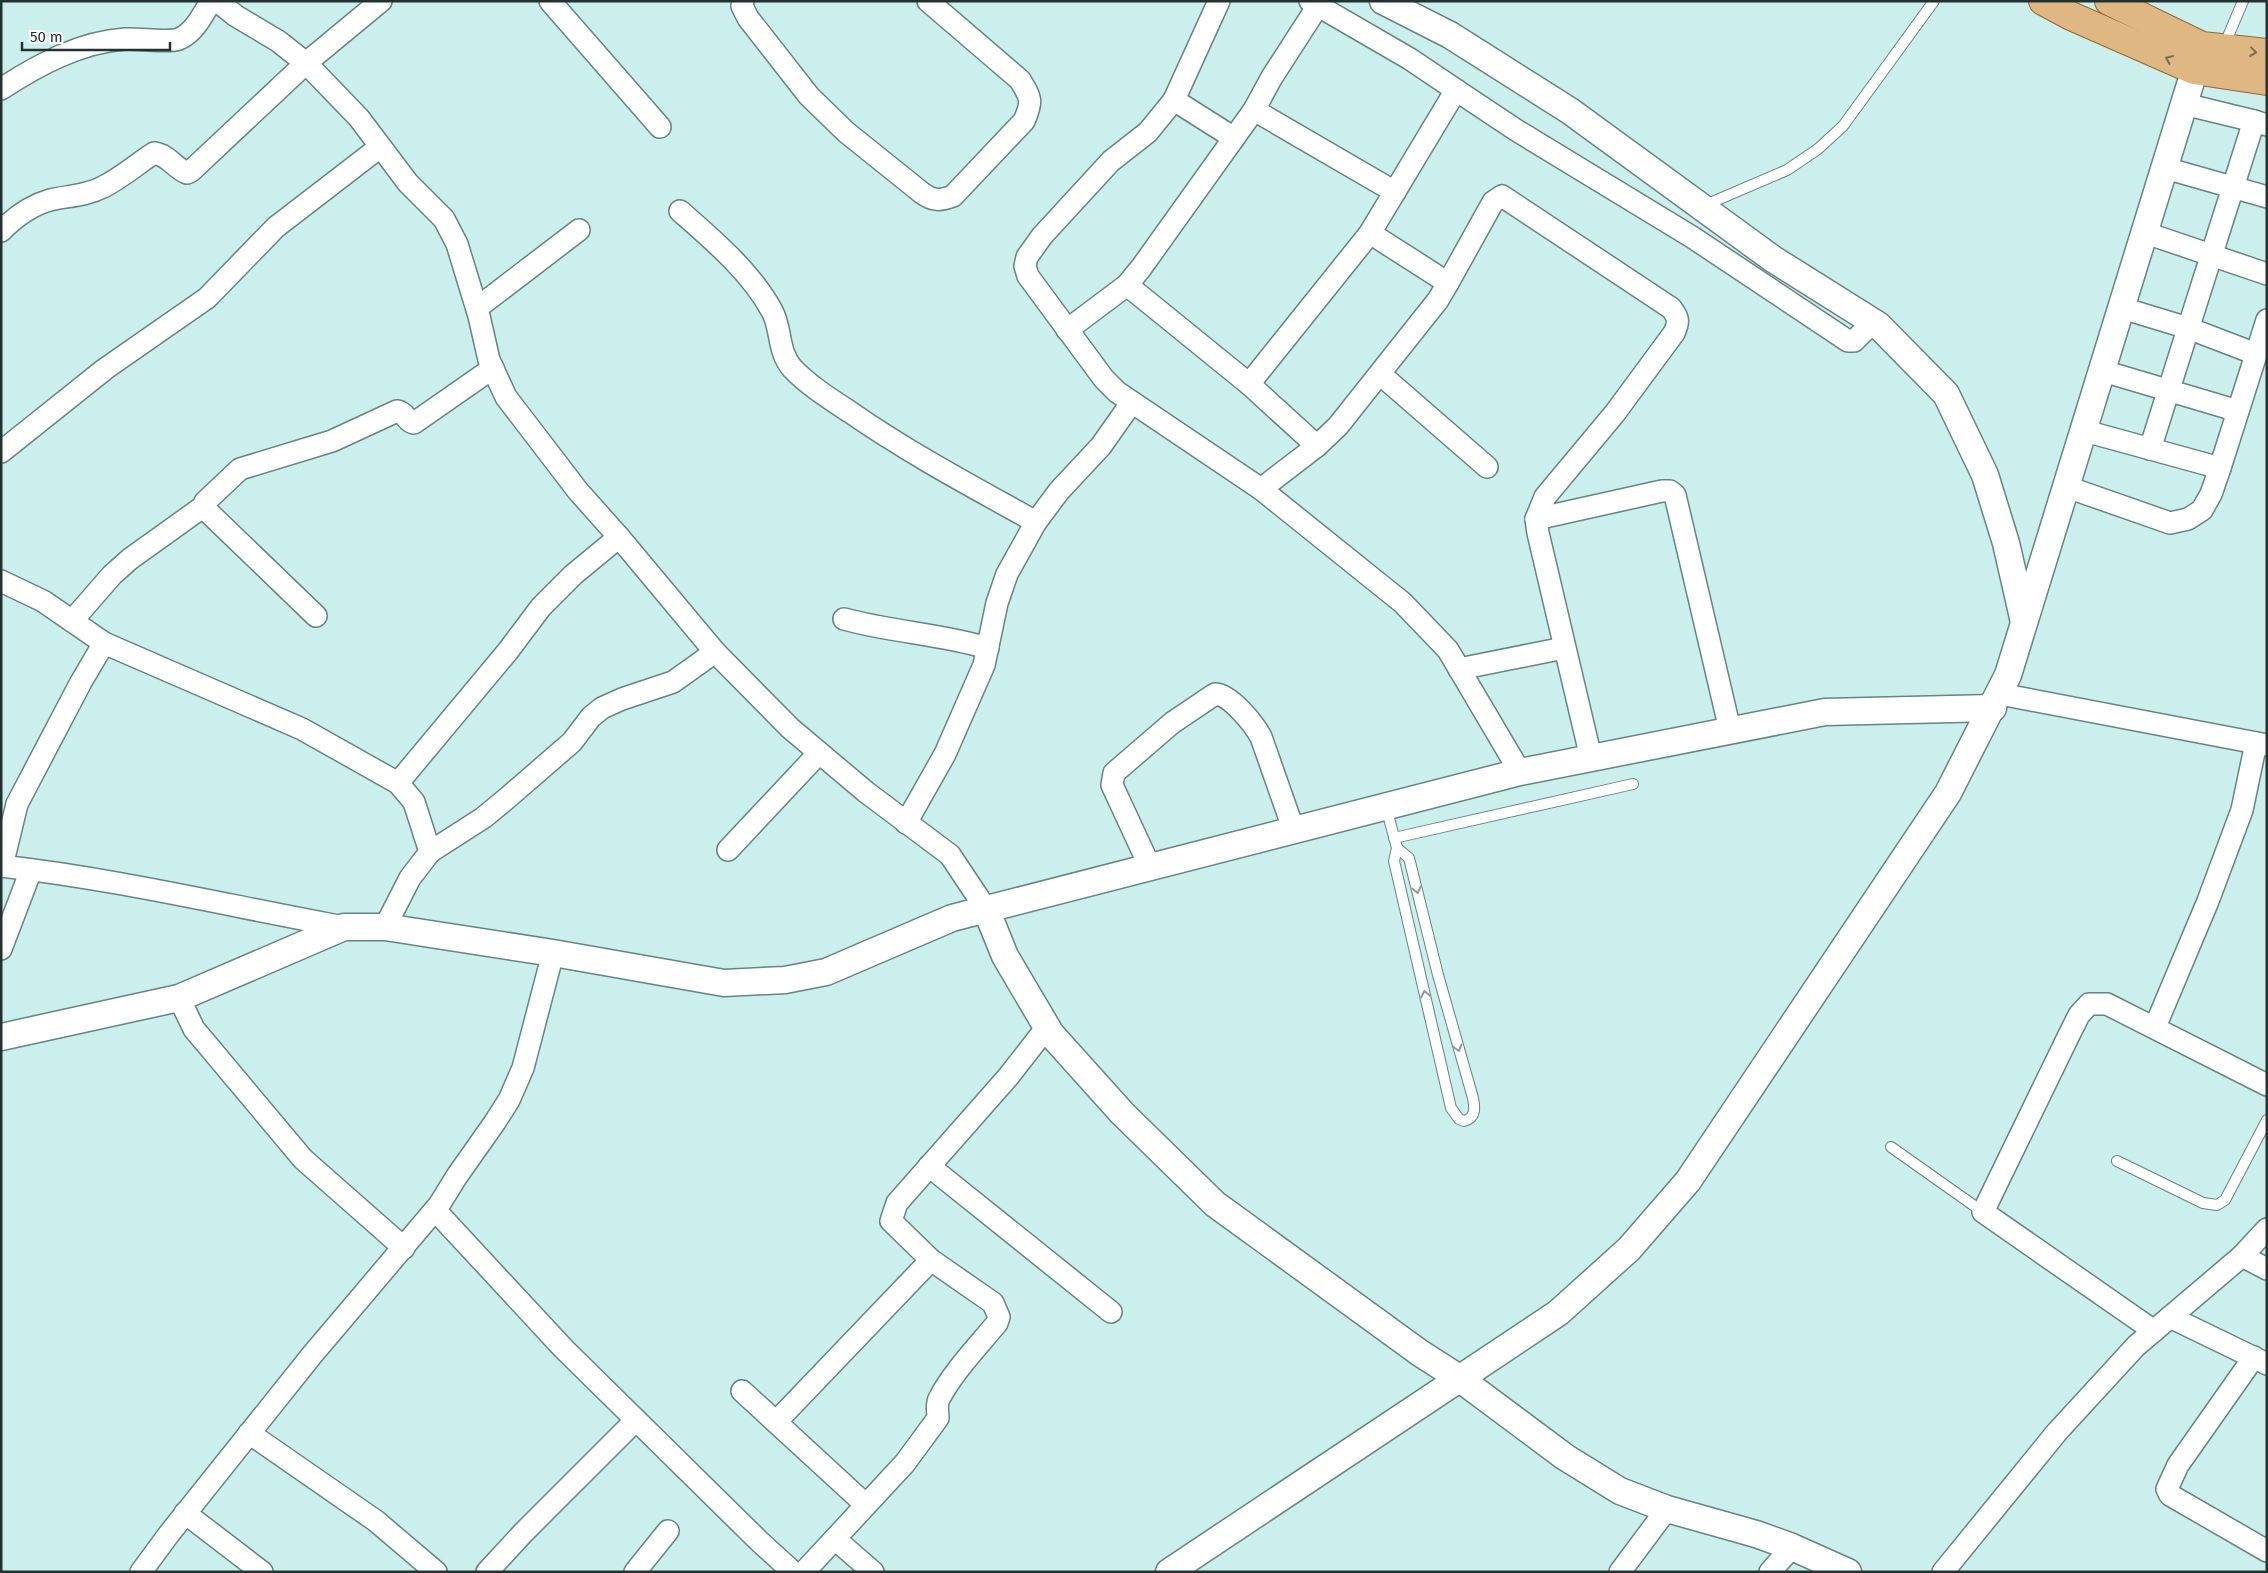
<svg xmlns="http://www.w3.org/2000/svg" width="2268" height="1573" font-family="'Fira Sans',sans-serif">
	<rect width="100%" height="100%" fill="#cbefec"/>
	<g fill="none" stroke-linecap="round" stroke-linejoin="round">
		<defs>
			<g id="service">
				<path d="M2224 46 2243 1"/>
				<path d="M1703 206 1787 170 1818 149 1843 126 1934 1"/>
				<path d="M1386 807 1397 848 1394 861 1451 1108 1459 1119 1464 1121C1476 1118 1475 1108 1473 1098L1438 975 1409 858 1397 848"/>
				<path d="M1394 838 1633 784"/>
				<path d="M1891 1147 1983 1212"/>
				<path d="M2117 1161 2203 1203 2217 1205 2225 1200 2267 1120"/>
			</g>
			<g id="minor">
				<path d="M217 1 236 16 278 41 306 63 359 118 408 183 444 219 457 244 479 316 489 360 506 397 578 491 619 537 715 652 790 728 866 792 950 855 986 909"/>
				<path d="M550 1 660 127"/>
				<path d="M743 1 742 6 748 18 809 96 846 132 922 193C933 201 940 201 953 196L1024 121C1033 101 1031 98 1020 80L928 1"/>
				<path d="M1 89C38 65 80 42 125 39 140 38 167 43 179 39 195 32 203 14 211 1"/>
				<path d="M1456 90 1516 130 1692 237 1848 341H1854L1873 322"/>
				<path d="M1174 100 1219 1"/>
				<path d="M2184 104 2254 121"/>
				<path d="M1254 110 1395 192"/>
				<path d="M1234 138 1174 100 1148 132 1111 161 1042 236 1027 257 1025 266 1028 276 1104 379 1117 392 1261 489 1403 603 1448 650 1520 772"/>
				<path d="M2165 168 2267 197"/>
				<path d="M680 211C713 240 751 272 772 311 782 329 777 350 792 368 808 385 830 399 850 412 909 453 973 487 1036 522"/>
				<path d="M1 231C14 218 32 205 50 200 67 196 86 196 103 187 121 178 137 164 154 153 169 155 174 168 187 173L191 171 306 63 381 1"/>
				<path d="M2146 233 2267 274"/>
				<path d="M1448 283 1493 202 1502 196 1671 308C1679 318 1679 322 1674 333L1615 413 1545 497 1536 519 1538 533 1591 758"/>
				<path d="M1127 285 1249 384 1370 233 1456 90 1410 59 1310 1"/>
				<path d="M477 308 579 230"/>
				<path d="M2122 308 2188 328 2256 354"/>
				<path d="M1067 330 1127 285 1141 268 1254 110 1272 77 1321 1"/>
				<path d="M2103 371 2238 411"/>
				<path d="M1380 374 1487 467"/>
				<path d="M1249 384 1317 446"/>
				<path d="M2085 431 2220 468"/>
				<path d="M2150 449 2254 121 2267 125"/>
				<path d="M1 452 105 369 207 298 276 227 380 147"/>
				<path d="M2067 487 2170 523 2188 519 2202 510 2211 494 2220 468 2267 320"/>
				<path d="M1261 489 1317 446 1338 426 1438 300 1448 283 1370 233"/>
				<path d="M1536 519 1662 491H1670L1675 495 1730 730"/>
				<path d="M1 581 43 601 104 643 302 729 398 783 414 802 430 852"/>
				<path d="M316 616 206 510 205 502 240 469 332 441 397 411C406 412 406 422 414 423L493 368"/>
				<path d="M844 619C892 632 940 634 988 648"/>
				<path d="M72 621 112 575 130 559 204 506"/>
				<path d="M1459 669 1564 648"/>
				<path d="M2000 694 2267 745"/>
				<path d="M398 783 508 651 541 607 573 575 619 537"/>
				<path d="M906 823 945 754 984 665 997 603 1007 574 1036 522 1059 491 1101 446 1132 402"/>
				<path d="M728 850 819 753"/>
				<path d="M1 866C117 879 230 906 344 927"/>
				<path d="M2 866 17 804 81 682 104 643"/>
				<path d="M1150 867 1112 785 1114 773 1172 723 1215 694C1230 694 1254 724 1261 737L1294 831"/>
				<path d="M385 927 410 878 430 852 483 818 505 800 572 742 591 717 602 708 622 699 673 682 715 652"/>
				<path d="M1 949 31 870"/>
				<path d="M179 998 194 1029 303 1159 404 1248"/>
				<path d="M2155 1027 2208 901 2242 810 2256 743"/>
				<path d="M929 1166 1111 1312"/>
				<path d="M435 1210 563 1348 759 1541 793 1572"/>
				<path d="M2242 1256 2267 1229"/>
				<path d="M2170 1317 2267 1364"/>
				<path d="M2154 1331 1983 1212 2069 1035 2079 1015 2089 1004H2107L2267 1085"/>
				<path d="M2254 1357 2178 1465 2167 1489 2170 1495 2267 1551"/>
				<path d="M742 1391 866 1505"/>
				<path d="M776 1422 931 1260"/>
				<path d="M249 1433 376 1521 436 1572"/>
				<path d="M185 1513 262 1572"/>
				<path d="M835 1539 873 1572"/>
				<path d="M141 1572 169 1534 312 1355 439 1205 457 1176 495 1122 509 1100 523 1068 553 953"/>
				<path d="M487 1572 523 1533 636 1420"/>
				<path d="M635 1572 668 1531"/>
				<path d="M804 1572 905 1463 938 1418C938 1412 936 1405 939 1399 952 1373 979 1345 997 1323L999 1317 993 1303 931 1260 891 1221 897 1203 1008 1077 1047 1027"/>
				<path d="M1620 1572 1667 1509"/>
				<path d="M1770 1572 1792 1547"/>
				<path d="M1943 1572 2057 1432 2136 1346 2242 1256 2267 1269"/>
			</g>
			<g id="tertiary">
				<path d="M1383 1 1450 35 1570 111 1773 259 1878 325 1946 394 1985 475 2006 543 2024 622"/>
				<path d="M986 909 1005 956 1051 1034 1122 1113 1215 1204 1420 1353 1459 1378 1565 1457 1620 1491 1667 1509 1756 1534 1792 1547 1848 1572"/>
				<path d="M1 1037 179 998 344 927H385L553 953 724 983 785 980 826 972 952 918 1520 772 1825 712 1993 708"/>
				<path d="M1169 1572 1558 1313 1629 1249 1688 1181 1948 793 2008 675 2201 49"/>
			</g>
			<g id="primary">
				<path d="M2043 1 2071 16 2194 70 2267 81"/>
				<path d="M2109 1 2202 46 2267 53"/>
			</g>
		</defs>
		<use href="#service" stroke="#648582" stroke-width="12"/>
		<use href="#minor" stroke="#648582" stroke-width="24"/>
		<use href="#tertiary" stroke="#648582" stroke-width="29"/>
		<use href="#primary" stroke="#8f6931" stroke-width="30"/>
		<use href="#service" stroke="#fff" stroke-width="10"/>
		<use href="#minor" stroke="#fff" stroke-width="21"/>
		<use href="#tertiary" stroke="#fff" stroke-width="26"/>
		<use href="#primary" stroke="#dfb783" stroke-width="28"/>
	</g>
	<defs><path id="oneway-chevron" d="M-2-3.5L2.5 0L-2 3.5" fill="none" stroke-width="1.6" stroke-linecap="round" stroke-linejoin="round" transform="scale(1.25)"/></defs>
	<g stroke="#786d55">
		<use href="#oneway-chevron" transform="translate(2253 52) rotate(6)"/>
		<use href="#oneway-chevron" transform="translate(2169 59) rotate(-156)"/>
	</g>
	<g stroke="#919898">
		<use href="#oneway-chevron" transform="translate(1417 890) rotate(77)"/>
		<use href="#oneway-chevron" transform="translate(1425 994) rotate(-103)"/>
		<use href="#oneway-chevron" transform="translate(1458 1048) rotate(74)"/>
	</g>
	<rect width="2268" height="1573" fill="none" stroke="#233130" stroke-width="5"/>
	<path d="M22 42v8h148v-8" fill="none" stroke="#233130" stroke-width="2.5"/>
	<text x="30" y="42" font-size="15" fill="#233130" stroke="#ffffff" stroke-width="4" paint-order="stroke">50 m</text>
</svg>
